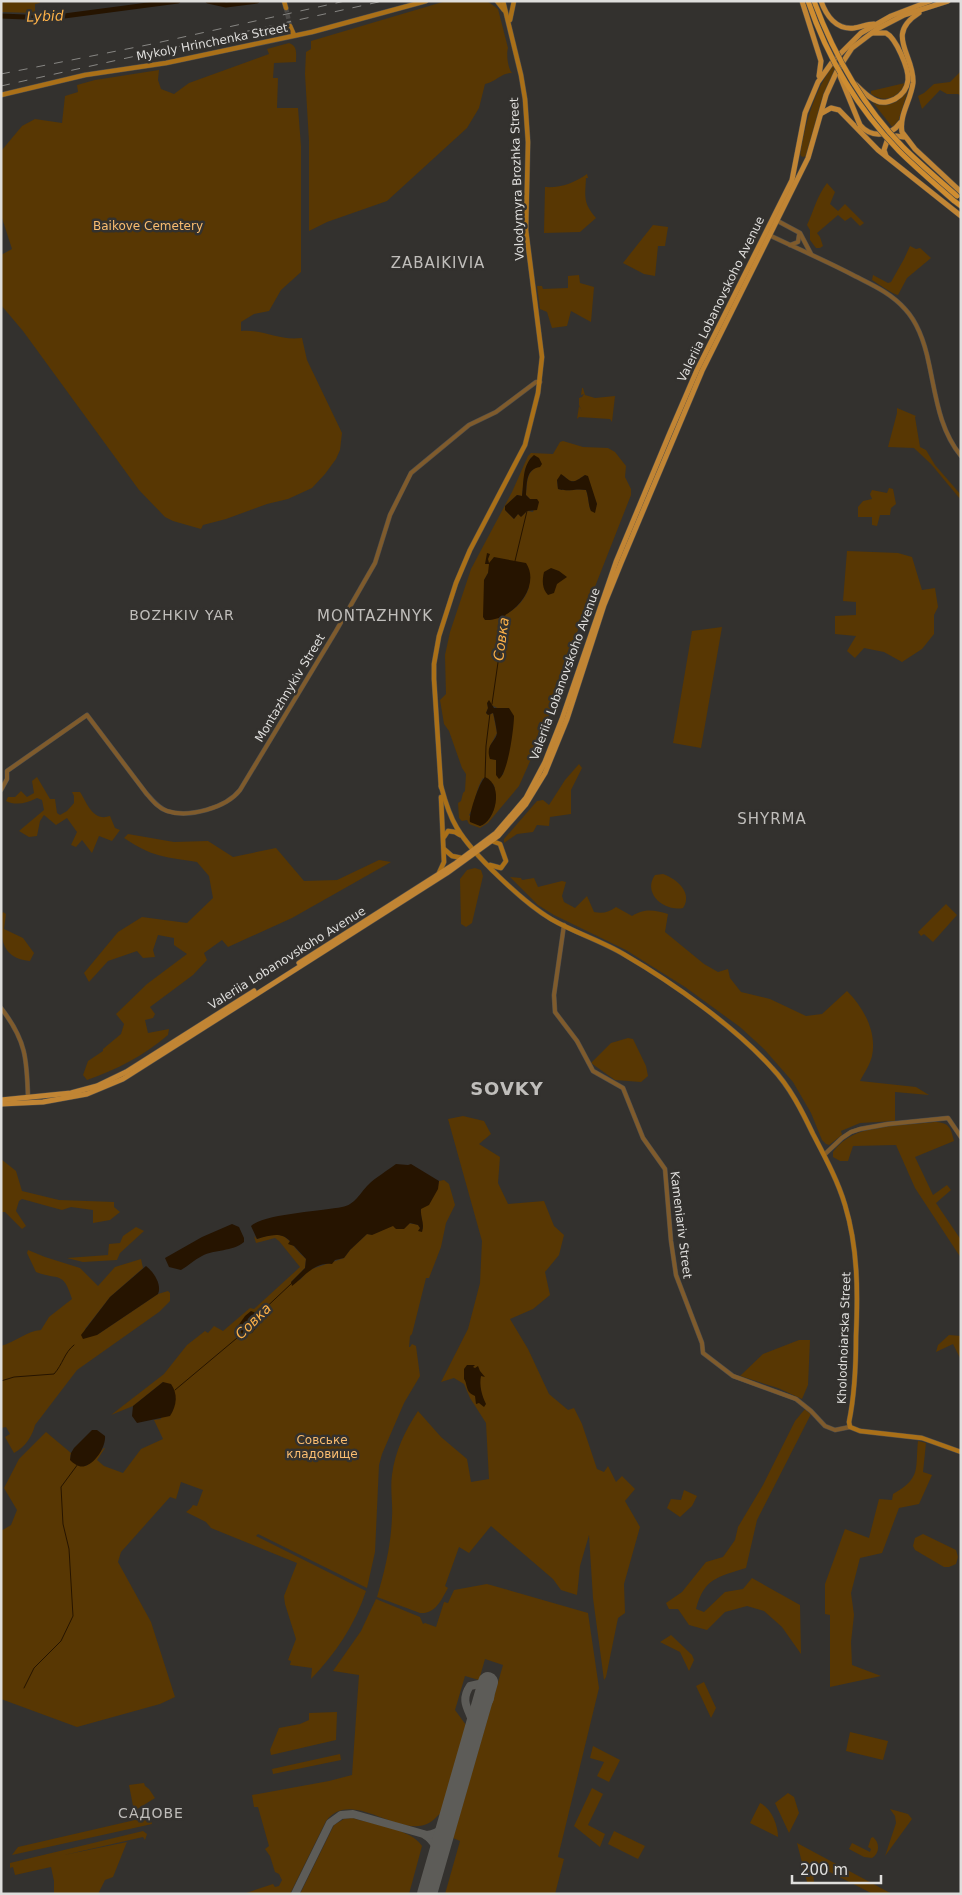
<svg xmlns="http://www.w3.org/2000/svg" width="962" height="1895" font-family="'DejaVu Sans',sans-serif">
	<rect width="100%" height="100%" fill="#33312e"/>
	<g fill="#583703" fill-rule="evenodd">
		<path d="M1 1H39L40 3 35 4V13L1 12Z"/>
		<path d="M446 1H487L498 9 508 48C506 54 508 69 512 73 501 73 496 82 485 84L479 108 467 128 387 201 327 222 309 231V141L305 74 306 52 311 49V41Z"/>
		<path d="M289 43C298 46 296 54 296 62L274 63 273 78H278L277 108H298L301 146V272L281 290 269 311 254 314 241 322V331C263 329 278 341 302 338L307 360 342 433 340 450 336 459 325 474 312 488 288 499 267 504 226 519 203 525 201 529 173 521 165 517 139 490 23 331 1 305V255L12 249 2 218V150L22 126 35 119 62 123 65 96 78 92 77 85 95 80 159 70 158 80 161 89 174 94 189 83 269 54 267 49Z"/>
		<path d="M833 65 835 69 824 96 806 156 803 157 801 156 800 153C806 121 814 92 833 65Z"/>
		<path d="M961 71V96L958 94H947L940 90 922 109 918 96 924 93 934 84 950 82Z"/>
		<path d="M905 83C900 99 884 103 871 94V91Z"/>
		<path d="M910 84 898 122 893 128 871 100 879 103 905 94Z"/>
		<path d="M587 174 588 178H586C585 197 583 203 596 218L580 232 544 233 545 187C561 188 574 183 587 174Z"/>
		<path d="M827 183 835 192 830 204 838 211 845 204 864 223 860 226 851 217 845 221 838 215 817 233 820 237 823 246 820 248H816L810 240V230L807 225C814 210 817 196 827 183Z"/>
		<path d="M653 225 668 227 665 246H658L655 276 644 274 623 263Z"/>
		<path d="M910 246 916 249 920 248 931 258 907 278 898 295C892 294 879 284 872 280L873 275 888 283 891 282 904 259Z"/>
		<path d="M579 275 580 283 594 287 591 322 571 311 567 326 552 328 547 312 540 309 537 286H542L543 289 568 288V276Z"/>
		<path d="M582 388H583L585 395 595 398 615 396 612 422 610 419 579 417 577 419 579 406 582 411 579 405V398L582 397 584 394 581 395Z"/>
		<path d="M897 408 916 416 915 417 920 447 926 450 935 465 961 495V500L931 464 914 448 888 447 897 413Z"/>
		<path d="M563 441 583 447 608 448 615 452 626 466 625 477 631 489V495L576 635 544 730 519 786 488 823 480 828 469 824 467 820 462 821 459 818 458 803 461 801 463 793 465 791 466 774 462 768 449 731 444 724 440 700 446 694 445 655 450 632 471 569 512 492 528 456 531 453 553 454 560 442ZM531 457 535 468C526 474 527 485 526 495L530 499H537L533 512 527 511 522 516 518 514 514 519 505 510 506 505 517 495 522 496 525 469ZM585 475 597 504 591 511C588 504 589 498 586 490 577 488 567 492 558 489L557 480 564 476 569 481H576ZM488 573 529 587C523 606 509 615 490 620L484 580ZM487 703 514 716 503 775H496V760L493 759 490 746 497 733 493 713 489 715 486 713 488 708ZM483 778 494 785C497 799 495 821 480 826L469 815C476 804 475 790 483 778Z"/>
		<path d="M889 488 893 489 896 504 891 508 890 515H880L877 526 872 525V517H858V507L863 501 872 499 870 494 872 490 887 493Z"/>
		<path d="M847 551 898 553 912 557 922 590 935 588 938 607 934 615V634L922 649 902 662 884 652 864 648 855 658 847 651 856 636 835 634V616L856 615V602L843 601Z"/>
		<path d="M722 627 701 748 673 743 692 631Z"/>
		<path d="M579 764 582 768 571 790V814L550 817 549 826 537 825 533 832 517 834 504 843V839L537 801 543 800 549 805 565 780Z"/>
		<path d="M37 777 50 799H55L57 813 60 815 67 811 74 803V796L72 792H80C87 803 93 822 110 816L115 828 120 830 112 841 99 836 92 853 82 840 76 847 71 845 77 832 67 818 56 825 44 815 40 821 37 836 29 837 19 831 44 810 42 800 37 798C27 803 16 806 6 801L8 797H15L21 791 27 797 34 793 32 781Z"/>
		<path d="M128 834 174 842 208 841 233 857 276 848 304 881 337 880 379 860 391 862 292 918 228 947 222 940 204 953 207 960 193 975 150 1007 155 1014 153 1018 145 1020 148 1033 169 1029 168 1035C145 1055 116 1070 87 1080L83 1075 88 1061 103 1051V1049L121 1034 124 1024 116 1014 147 984 187 954 174 945V938L158 935 153 950 155 957 143 958 137 951 108 961 89 982 84 973 118 932 142 917 187 923 213 898 209 876 197 862C165 857 152 857 124 838Z"/>
		<path d="M475 868 481 870 483 876 472 923 466 927 461 924 460 879 467 870Z"/>
		<path d="M663 874C677 879 693 893 683 908 664 912 642 893 655 875Z"/>
		<path d="M510 877 521 878 522 880 534 878 538 887 562 881 566 882 562 896 564 902 575 908 587 896 594 912C603 914 609 912 616 907L632 916C645 908 654 910 668 914L665 932 704 964 718 972 728 969 730 978 741 992 770 999 806 1016 822 1014 847 991C864 1008 877 1032 872 1056 870 1065 864 1073 860 1081L916 1087 929 1095 895 1092V1121L860 1123 841 1131 842 1135 829 1145 826 1144 822 1140 811 1113 793 1082 764 1049 740 1027 685 987 626 950 554 915 538 905Z"/>
		<path d="M946 904 957 915 933 942 924 934 921 936 918 932Z"/>
		<path d="M3 912 6 914 4 929 23 938 34 953 30 961C1 958 1 939 1 915Z"/>
		<path d="M628 1038 633 1039 646 1066 648 1076 641 1082 615 1080 591 1063 611 1043Z"/>
		<path d="M463 1116 484 1121 491 1134 479 1144 500 1157 498 1183 508 1204 544 1201 554 1226 564 1235 559 1255 545 1272 550 1295 533 1309 510 1319 528 1349 549 1394 568 1410 574 1408 582 1424 597 1469 604 1472 608 1466 616 1482 622 1476 635 1489 625 1501 640 1527 624 1584 625 1613 618 1618 606 1677 604 1680 593 1598 589 1535 580 1566 577 1595 561 1590 553 1579 491 1526 469 1553 459 1547 445 1586 448 1588C441 1600 436 1614 420 1613L377 1597C385 1570 391 1545 392 1517 393 1504 390 1489 392 1475 395 1451 405 1431 418 1411L441 1437 467 1459 471 1482 489 1479 486 1423 470 1398 464 1384 454 1378 441 1382 468 1329 480 1283 482 1241 448 1119Z"/>
		<path d="M934 1122C949 1122 951 1128 954 1141L915 1157 933 1195 947 1185 951 1190 936 1203 961 1240V1258L915 1188 896 1145 853 1146 848 1161H840L833 1157V1152C854 1122 901 1126 934 1122Z"/>
		<path d="M1 1159 16 1171 22 1191 59 1200 114 1202V1207L120 1212 110 1220 93 1223V1210L71 1207 62 1210 22 1199 19 1201 16 1211 26 1226 22 1229 5 1212H1Z"/>
		<path d="M444 1180 449 1184 455 1205 446 1223 441 1247 429 1278H426L412 1334 410 1336 409 1347H410L412 1344 416 1346 420 1376 404 1403 382 1454 379 1465 375 1552 367 1588 258 1534 256 1536 366 1591C355 1625 335 1654 311 1679L312 1668 290 1665 291 1661 288 1660 296 1639 285 1604 284 1596 297 1563 211 1528 206 1522 186 1512 191 1508 193 1505 197 1506 203 1490 181 1482 176 1499 170 1497 121 1552 118 1562 151 1622 175 1697 160 1704 77 1727 1 1699V1531L11 1525 17 1510 4 1488 19 1459 46 1432 71 1453 70 1457 80 1466H86L104 1448H105L97 1460 104 1466 123 1473 141 1449 163 1439 154 1420 161 1419 163 1382 133 1406 111 1415 164 1374 187 1345 205 1331 208 1333 214 1326 223 1331 250 1308 254 1309 300 1267 279 1241 275 1238 256 1243 254 1236 257 1239C290 1228 284 1240 306 1259L305 1268 291 1282 300 1280 309 1270 344 1258 350 1250 367 1234C374 1236 379 1231 386 1228 396 1224 408 1222 418 1225L420 1228 423 1229C423 1226 420 1211 421 1209 426 1197 437 1196 439 1181Z"/>
		<path d="M136 1227 144 1231 120 1253 117 1260 83 1262 67 1258 108 1255 109 1244 120 1243 123 1236Z"/>
		<path d="M28 1250 45 1257 80 1268 98 1286 115 1267 141 1259 143 1268 110 1297 85 1329 97 1335 158 1294 168 1291 170 1293V1301L159 1312 77 1370 35 1425C32 1437 25 1447 14 1453L5 1437 10 1434 6 1427 1 1428V1346C15 1342 27 1331 41 1330L49 1317 72 1299C63 1270 59 1281 36 1272L27 1253Z"/>
		<path d="M949 1335 961 1336V1360L953 1344 936 1352 938 1345Z"/>
		<path d="M799 1340H810L808 1385 802 1399 778 1388 740 1376 763 1354Z"/>
		<path d="M805 1409 811 1414 757 1520 746 1568C718 1577 704 1578 696 1609L704 1612 725 1592 743 1589 752 1578 800 1605 801 1654 782 1627 764 1611 747 1606 725 1612 707 1630 689 1625 678 1609H669L666 1603 682 1592 706 1562 723 1557 735 1540 738 1527 763 1485 795 1421Z"/>
		<path d="M918 1441 926 1443 923 1472 932 1475 919 1504 899 1508 882 1553 860 1558 851 1593 854 1615 851 1642 852 1665 881 1676 830 1687V1615L825 1614V1584L845 1529 869 1538 879 1499 892 1500 893 1494C922 1478 915 1468 918 1441Z"/>
		<path d="M684 1490 697 1496 692 1506 680 1517 667 1508 671 1499 681 1500Z"/>
		<path d="M923 1534 956 1550 958 1557 956 1564 949 1567H944L915 1550 913 1546 915 1538Z"/>
		<path d="M487 1584 588 1613 599 1688 558 1857 564 1859 555 1894H445L460 1841 453 1838 503 1665 485 1659 479 1680 465 1676 455 1710 466 1725 441 1813C437 1816 433 1821 429 1823 398 1839 352 1787 326 1821L290 1894H243L273 1884 275 1887 279 1886 282 1880 279 1874 275 1872 270 1856 265 1849 269 1846 258 1807H254L252 1795 329 1781 352 1775 359 1675 333 1671 361 1631 376 1599 420 1617 423 1624 425 1623 436 1627 444 1602 448 1603 454 1590Z"/>
		<path d="M671 1635 692 1655 694 1660 689 1671 680 1652 660 1642Z"/>
		<path d="M704 1682 716 1708 711 1718 696 1686Z"/>
		<path d="M337 1712 336 1740 271 1755 270 1750 279 1728 300 1724 309 1720V1713Z"/>
		<path d="M850 1732 888 1741 883 1760 846 1751Z"/>
		<path d="M593 1746 620 1760 609 1782 597 1776 604 1762 590 1758Z"/>
		<path d="M340 1754 341 1760 273 1774 272 1769Z"/>
		<path d="M144 1783 145 1786 149 1789 155 1798 134 1811 129 1785Z"/>
		<path d="M592 1788 603 1794 588 1825 605 1834 600 1847 574 1826Z"/>
		<path d="M788 1793 794 1797 799 1813 789 1833 775 1803Z"/>
		<path d="M760 1803C771 1808 778 1825 778 1837L750 1823Z"/>
		<path d="M890 1809 908 1814 912 1819 885 1856 896 1823 895 1816Z"/>
		<path d="M148 1817 151 1819 152 1824 12 1855 18 1847Z"/>
		<path d="M352 1818C371 1824 412 1829 422 1846L409 1894H300L334 1825 344 1819Z"/>
		<path d="M143 1831 147 1834 145 1840 143 1837 64 1855 127 1842 113 1877 105 1880 98 1894H54V1881L51 1867 15 1875 13 1867 10 1868V1863Z"/>
		<path d="M614 1831 645 1846 638 1859 608 1844Z"/>
		<path d="M873 1837C880 1843 880 1853 872 1858L864 1857 849 1849 852 1843 870 1852 871 1849 868 1847 871 1838Z"/>
		<path d="M797 1843 892 1894H873L812 1863 814 1882H807Z"/>
	</g>
	<g fill="#261400">
		<path d="M534 455 539 458 542 464 540 467C526 469 527 482 526 495L530 499H537L539 502 537 510 527 511 521 517 518 514 514 519 505 510V506L517 495 522 496C524 482 522 465 534 455Z"/>
		<path d="M561 474C572 482 571 485 585 475L588 476 597 504 595 513 591 511C588 504 589 498 586 490 577 488 567 492 558 489L557 480Z"/>
		<path d="M487 553 490 554 488 559 489 563 494 557 526 563C542 587 511 622 485 620L483 617 484 580 488 573 489 564H485Z"/>
		<path d="M551 568 559 571 567 577 557 584 554 593 548 595C542 589 542 580 544 572Z"/>
		<path d="M489 700 494 708H509L514 716C514 728 508 773 499 779L496 775V760L490 759C485 744 496 742 497 733 497 731 494 715 493 713L488 715 486 713 488 708 487 703Z"/>
		<path d="M485 777C504 785 496 821 480 826L470 822C468 815 479 783 485 777Z"/>
		<path d="M396 1164 408 1165 411 1164 439 1181 438 1189 429 1205 421 1209C420 1217 425 1223 422 1232L418 1231 420 1228 418 1225 410 1223 404 1229H396L393 1226 372 1235 367 1234 350 1250 344 1258 335 1260 332 1264C315 1261 304 1277 292 1286L291 1282 305 1268 306 1259 294 1246 288 1244 290 1241C280 1231 269 1236 257 1239L251 1226C263 1214 323 1211 342 1207 355 1205 360 1193 368 1185 376 1177 387 1171 396 1164Z"/>
		<path d="M232 1224 239 1227 244 1238V1242C232 1252 215 1249 202 1256 194 1260 188 1266 181 1270L169 1267 165 1258 202 1237Z"/>
		<path d="M146 1266C154 1272 162 1285 158 1294L97 1335 83 1339 81 1335 110 1297Z"/>
		<path d="M251 1311 259 1314V1324L252 1333 242 1334 238 1326 245 1316Z"/>
		<path d="M467 1365H475L473 1367 475 1368 478 1366 480 1371 485 1377 481 1376C479 1385 482 1396 486 1404L484 1407 479 1403 476 1404 475 1396C473 1395 471 1394 470 1393 466 1389 467 1383 464 1379V1369Z"/>
		<path d="M163 1382 171 1384C178 1394 177 1405 170 1416L137 1423 132 1416 133 1406Z"/>
		<path d="M92 1430H97L105 1436C106 1446 96 1463 85 1466 80 1468 74 1464 70 1460L71 1453 74 1448Z"/>
	</g>
	<g fill="none" stroke-linecap="round" stroke-linejoin="round">
		<g stroke="#261400" stroke-width="1">
			<path d="M515 561 527 511"/>
			<path d="M492 704 505 614"/>
			<path d="M485 778 486 746 490 713"/>
			<path d="M258 1315 292 1283"/>
			<path d="M1 1381 14 1377 54 1374C63 1364 64 1353 74 1345"/>
			<path d="M175 1390 243 1333"/>
			<path d="M24 1688 34 1668 61 1641 73 1616 69 1549 63 1524 61 1487 78 1464"/>
		</g>
		<g stroke="#261400" stroke-width="5">
			<path d="M208 1 226 5 257 1"/>
			<path d="M1 16 49 18 178 1"/>
		</g>
		<g stroke="#5d5c58" stroke-width="8">
			<path d="M474 1733C475 1713 457 1705 470 1686L479 1684 488 1688C495 1700 485 1705 479 1715"/>
			<path d="M425 1835C435 1841 438 1849 437 1860"/>
			<path d="M295 1894 330 1823 341 1815 353 1814 427 1835C441 1833 446 1826 450 1814"/>
		</g>
		<path stroke="#5d5c58" stroke-width="20" d="M427 1894 488 1682"/>
		<path stroke="#4d4b48" stroke-width="4.5" stroke-dasharray="4.5 2" stroke-linecap="butt" d="M286 8 290 26"/>
		<defs>
			<g id="tertiary">
				<path d="M774 219 800 233 811 254"/>
				<path d="M769 235C796 248 824 260 851 274 870 284 890 292 905 309 919 324 925 344 929 364 936 396 939 429 961 456"/>
				<path d="M790 245 798 242 799 235"/>
				<path d="M1 790 7 779V771L87 715 146 793C152 800 158 808 167 811 189 818 226 808 240 790L336 631 375 563 390 515 411 473 469 425 496 412 536 382H540"/>
				<path d="M564 925 554 995 555 1012 577 1041 593 1071 623 1088 643 1138 665 1169 671 1241 676 1275 702 1343 703 1353 733 1376 796 1399 811 1411 825 1426 835 1430 850 1427"/>
				<path d="M1 1008C26 1040 27 1059 28 1098"/>
				<path d="M824 1155 842 1138 851 1132 860 1129 888 1124 948 1118 961 1137"/>
			</g>
			<g id="secondary">
				<path d="M284 1 286 8"/>
				<path d="M497 1 504 10"/>
				<path d="M510 20 514 1"/>
				<path d="M290 26 294 35"/>
				<path d="M1 95 85 75 166 63 312 32 426 1"/>
				<path d="M441 786C445 801 449 815 457 828 473 855 524 903 551 919 575 933 602 941 625 955 673 983 735 1027 772 1068 790 1087 802 1111 813 1134 825 1157 838 1181 845 1205 858 1248 858 1292 856 1336 856 1365 855 1393 849 1422L850 1427 860 1431 922 1438 961 1452"/>
				<path d="M441 787 434 679V664L439 636 456 583 470 550 525 445 538 393 542 357 526 230 528 142 525 99 521 75 503 1"/>
				<path d="M444 837 448 831 455 832 460 835"/>
				<path d="M444 849 452 856 462 858"/>
				<path d="M490 865 501 868 506 861 500 844 492 841"/>
				<path d="M439 873 444 862 441 797"/>
			</g>
			<g id="primary">
				<path d="M802 1 821 61 819 76"/>
				<path d="M821 1C826 15 836 30 854 28 861 27 867 24 874 24"/>
				<path d="M919 13C884 35 915 55 913 83 911 100 899 115 902 132L915 149 961 192"/>
				<path d="M855 84C862 90 868 98 877 101 883 104 889 102 895 99 902 95 907 89 908 80 909 69 896 38 886 33H872"/>
				<path d="M822 113 831 108 839 110 878 150 961 216"/>
				<path d="M860 125C871 138 890 137 900 123"/>
				<path d="M886 156 884 150 887 141 896 136 904 137"/>
				<path d="M299 963 456 863 496 833 526 798 545 762 562 719 616 562 669 435 697 370 792 180 805 113 818 82 833 61 861 33 891 16 930 1"/>
				<path d="M1 1100 71 1093 97 1086 126 1072 254 991"/>
				<path d="M1 1104 43 1102 87 1094 123 1079 447 873 498 836 526 804 545 773 567 719 604 605 621 563 702 371 808 158 826 95 837 71 852 48 877 29 904 15 948 1"/>
			</g>
			<path id="trunk" d="M953 200 961 206"/>
		</defs>
		<use href="#tertiary" stroke="#4f4d4a" stroke-width="5"/>
		<use href="#secondary" stroke="#4f4d4a" stroke-width="5.5"/>
		<use href="#primary" stroke="#4f4d4a" stroke-width="6"/>
		<use href="#trunk" stroke="#4f4d4a" stroke-width="6"/>
		<use href="#tertiary" stroke="#7f5b2c" stroke-width="4"/>
		<use href="#secondary" stroke="#aa7018" stroke-width="4.5"/>
		<use href="#primary" stroke="#c18534" stroke-width="5"/>
		<use href="#trunk" stroke="#cf8d30" stroke-width="5"/>
		<g stroke="#878683" stroke-width="1" stroke-dasharray="9 9" stroke-linecap="butt">
			<path d="M1 74 152 44 345 1"/>
			<path d="M1 86 383 1"/>
		</g>
		<defs>
			<path id="primary-bridge" d="M840 76 860 125"/>
			<g id="trunk-bridge">
				<path d="M808 1C827 57 858 109 899 151 916 168 935 184 953 200"/>
				<path d="M814 1C834 55 863 106 903 147 920 164 939 180 957 196"/>
			</g>
		</defs>
		<use href="#primary-bridge" stroke="#4f4d4a" stroke-width="6" stroke-linecap="butt"/>
		<use href="#trunk-bridge" stroke="#4f4d4a" stroke-width="6" stroke-linecap="butt"/>
		<use href="#primary-bridge" stroke="#c18534" stroke-width="5"/>
		<use href="#trunk-bridge" stroke="#cf8d30" stroke-width="5"/>
	</g>
	<g text-anchor="middle" stroke-width="5" stroke-linejoin="round" paint-order="stroke">
		<g font-size="12" fill="#dfdedc" stroke="#33312e">
			<text transform="translate(212 42) rotate(-11)" y="4">Mykoly Hrinchenka Street</text>
			<text transform="translate(517 179) rotate(-92)" y="4">Volodymyra Brozhka Street</text>
			<text transform="translate(721 299) rotate(-64)" y="4">Valeriia Lobanovskoho Avenue</text>
			<text transform="translate(565 674) rotate(-70)" y="4">Valeriia Lobanovskoho Avenue</text>
			<text transform="translate(290 688) rotate(-59)" y="4">Montazhnykiv Street</text>
			<text transform="translate(287 958) rotate(-32)" y="4">Valeriia Lobanovskoho Avenue</text>
			<text transform="translate(681 1225) rotate(83)" y="4">Kameniariv Street</text>
			<text transform="translate(844 1338) rotate(-88)" y="4">Kholodnoiarska Street</text>
		</g>
		<g font-size="12" fill="#fabd70" stroke="#33312e">
			<text x="148" y="230">Baikove Cemetery</text>
			<text x="322" y="1444">Совське<tspan x="322" dy="14">кладовище</tspan></text>
		</g>
		<g font-size="14" font-style="italic" fill="#fdb148" stroke="#33312e">
			<text transform="translate(45 16) rotate(-2)" y="5">Lybid</text>
			<text transform="translate(501 639) rotate(-82)" y="5">Совка</text>
			<text transform="translate(253 1321) rotate(-45)" y="5">Совка</text>
		</g>
		<g font-size="14" letter-spacing="1" fill="#c0bebb" stroke="#33312e">
			<text x="182" y="620">BOZHKIV YAR</text>
			<text x="151" y="1818">САДОВЕ</text>
		</g>
		<g font-size="15" letter-spacing="1" fill="#c0bebb" stroke="#33312e">
			<text x="438" y="268">ZABAIKIVIA</text>
			<text x="375" y="621">MONTAZHNYK</text>
			<text x="772" y="824">SHYRMA</text>
		</g>
		<g font-size="18" font-weight="bold" letter-spacing="1" fill="#c0bebb" stroke="#33312e">
			<text x="507" y="1095">SOVKY</text>
		</g>
	</g>
	<rect width="962" height="1895" fill="none" stroke="#dfdedc" stroke-width="5"/>
	<path d="M792 1875v8h89v-8" fill="none" stroke="#dfdedc" stroke-width="2.5"/>
	<text x="800" y="1875" font-size="15" fill="#dfdedc" stroke="#33312e" stroke-width="4" paint-order="stroke">200 m</text>
</svg>
